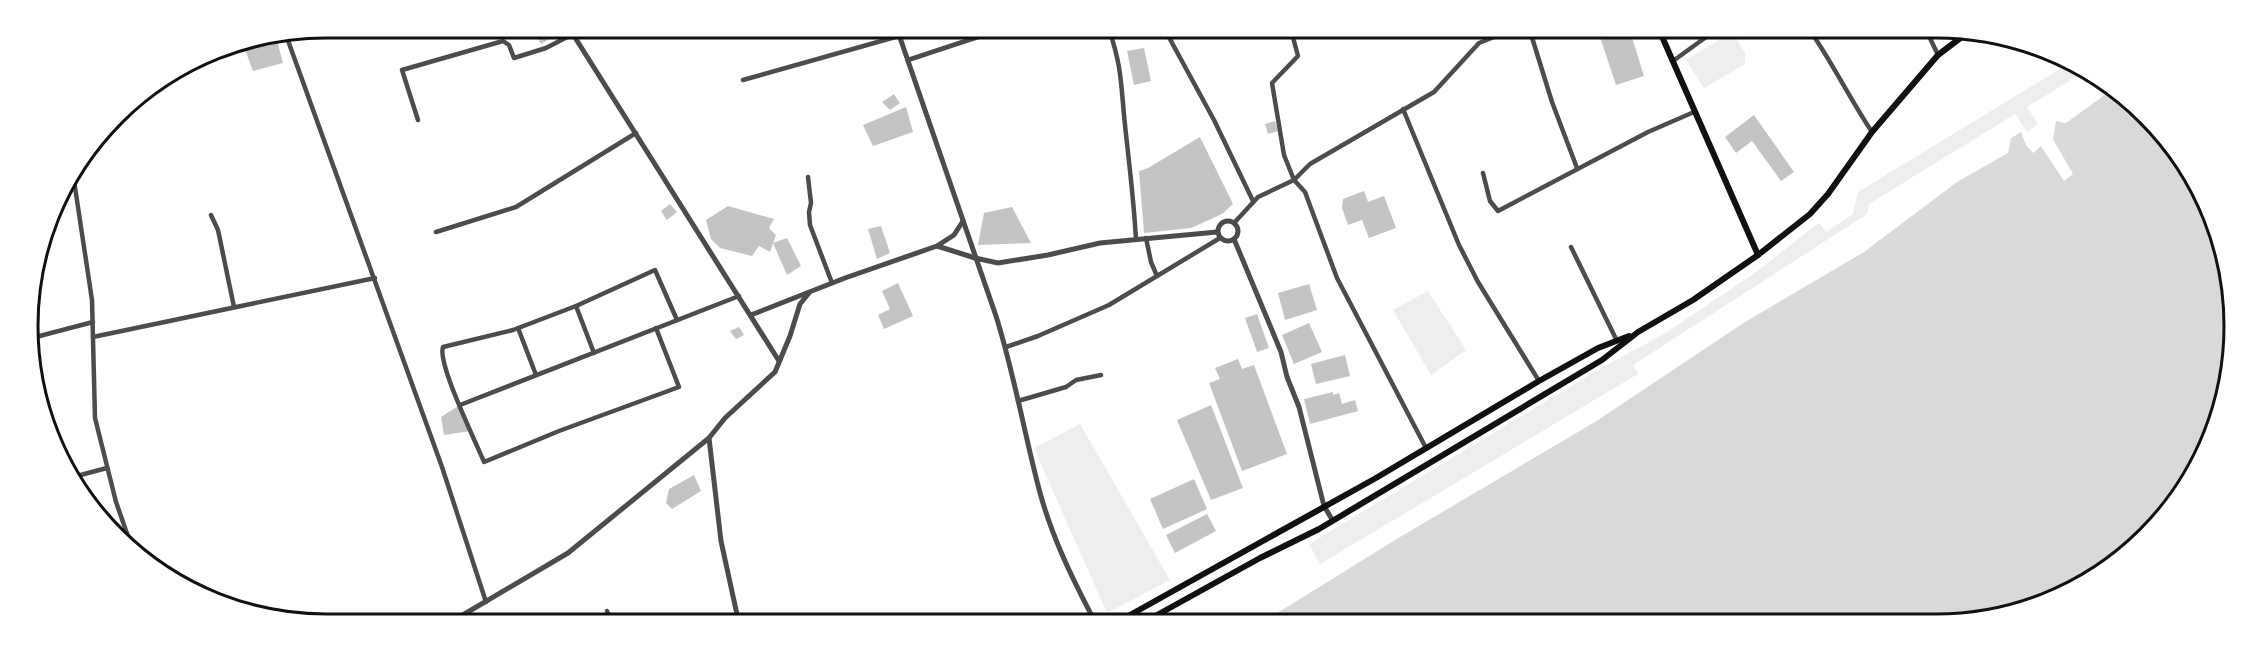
<svg xmlns="http://www.w3.org/2000/svg" width="2261" height="651" font-family="'Playfair Display',serif">
	<rect width="100%" height="100%" fill="#fff"/>
	<g fill="#eee">
		<path d="M1732 32 1745 53V64L1704 88 1686 60Z"/>
		<path d="M2068 64 2085 71 2027 107 2038 124 2027 132 2015 114 1869 204 1867 214 1633 365 1638 374 1320 564 1309 544 1603 367 1664 334 1752 275 1819 223 1826 232 1853 214 1858 192Z"/>
		<path d="M1428 291 1466 350 1431 375 1393 310Z"/>
		<path d="M1080 424 1170 580 1107 613 1034 448Z"/>
	</g>
	<path fill="#d9d9d9" d="M2113 89 2183 159 2228 267V383L2194 474 2133 550 2067 593 1974 621 1266 620 1400 537 1595 422 1745 322 1864 252 1957 182 2008 153 2011 138 2021 132 2026 145 2033 153 2041 146 2064 181 2073 174 2053 139 2056 121 2066 123Z"/>
	<g fill="#c4c4c4">
		<path d="M542 28H546L551 38 541 44 535 33Z"/>
		<path d="M1616 31H1630L1644 76 1616 85 1600 37Z"/>
		<path d="M276 37 283 63 253 71 244 47Z"/>
		<path d="M1144 48 1151 81 1134 85 1127 51Z"/>
		<path d="M894 94 900 103 890 110 882 102Z"/>
		<path d="M906 107 913 132 873 146 863 125Z"/>
		<path d="M1754 115 1794 172 1781 181 1752 141 1736 153 1725 137Z"/>
		<path d="M1275 121 1278 131 1268 134 1265 124Z"/>
		<path d="M1200 137 1233 204 1222 214 1191 228 1144 233 1139 171 1148 168Z"/>
		<path d="M1364 191 1368 202 1384 196 1396 228 1369 238 1362 220 1348 225 1342 208 1343 199Z"/>
		<path d="M670 204 677 212 667 220 661 211Z"/>
		<path d="M728 206 774 219 769 228 776 235 770 252 759 246 752 256 720 248 711 239 706 220Z"/>
		<path d="M1012 207 1031 243 978 245 984 213Z"/>
		<path d="M881 226 890 253 877 259 868 229Z"/>
		<path d="M787 238 801 266 787 275 773 243Z"/>
		<path d="M898 283 913 316 884 329 878 315 890 309 882 291Z"/>
		<path d="M1309 284 1317 310 1285 320 1278 293Z"/>
		<path d="M1257 314 1269 348 1257 352 1245 318Z"/>
		<path d="M1309 323 1322 352 1294 364 1282 335Z"/>
		<path d="M739 327 744 335 736 339 730 331Z"/>
		<path d="M1345 355 1350 376 1316 384 1311 364Z"/>
		<path d="M1238 359 1242 369 1254 365 1287 454 1242 471 1209 383 1220 379 1215 368Z"/>
		<path d="M1333 392V395L1339 393 1342 404 1355 400 1358 411 1310 424 1304 399Z"/>
		<path d="M460 405 471 431 444 435 441 417Z"/>
		<path d="M1211 405 1243 488 1211 500 1177 420Z"/>
		<path d="M694 475 701 491 672 509 666 503 669 489Z"/>
		<path d="M1194 479 1207 509 1163 529 1150 499Z"/>
		<path d="M1207 514 1216 531 1175 553 1166 535Z"/>
	</g>
	<g fill="none" stroke-linecap="round" stroke-linejoin="round">
		<g stroke="#4c4c4c" stroke-width="4.5">
			<path d="M1109 30C1122 66 1121 87 1125 125 1129 163 1134 201 1136 240"/>
			<path d="M1165 30 1214 120 1253 201"/>
			<path d="M1291 30 1298 56 1272 83 1284 155 1294 180 1305 192 1337 278 1426 448"/>
			<path d="M1530 31 1552 102 1577 168"/>
			<path d="M1811 32C1833 64 1850 99 1872 132"/>
			<path d="M1927 32 1938 55"/>
			<path d="M286 35 442 467 486 602"/>
			<path d="M1673 61 1713 32"/>
			<path d="M743 80 899 36"/>
			<path d="M1403 109 1459 245 1478 282 1539 381"/>
			<path d="M418 120 402 70 503 41 509 45 514 58 546 48 573 34"/>
			<path d="M1483 173 1490 201 1498 211 1648 132 1694 112"/>
			<path d="M73 174 92 300 95 418 116 502 131 545"/>
			<path d="M808 177 811 203 809 212 810 225 832 283"/>
			<path d="M211 215 218 230 234 307"/>
			<path d="M1234 223 1258 197 1294 180 1310 164 1434 92 1479 43 1509 31"/>
			<path d="M436 232 516 207 636 133"/>
			<path d="M1146 238 1151 262 1157 276"/>
			<path d="M1571 247 1617 341"/>
			<path d="M576 306 655 270 677 320"/>
			<path d="M518 328 536 375"/>
			<path d="M93 337 375 278"/>
			<path d="M32 338 93 322"/>
			<path d="M1006 347 1038 336 1109 305 1220 238"/>
			<path d="M594 353 576 306 513 330 443 347C437 363 476 442 484 462L559 431 679 387 656 328"/>
			<path d="M1018 401 1066 387 1076 380 1101 375"/>
			<path d="M460 405 739 296"/>
			<path d="M73 477 107 468"/>
			<path d="M607 611 610 619"/>
		</g>
		<g stroke="#4c4c4c" stroke-width="5">
			<path d="M569 28 779 361"/>
			<path d="M897 29 996 316C1014 373 1024 432 1039 489 1051 535 1072 578 1094 620"/>
			<path d="M908 60 1002 29"/>
			<circle cx="1228" cy="231" r="10"/>
			<path d="M1234 239 1281 352 1287 377 1299 407 1324 506 1333 521"/>
			<path d="M937 246 954 235 963 221"/>
			<path d="M751 315 845 278 937 246 975 258 998 263 1048 255 1100 243 1217 232"/>
			<path d="M456 619 568 553 709 438"/>
			<path d="M738 619 721 541 709 438 725 418 775 372 790 336 800 304 809 293"/>
		</g>
		<g stroke="#111" stroke-width="6">
			<path d="M1660 32 1758 255"/>
			<path d="M1121 620 1376 478 1539 381 1598 348 1629 336"/>
			<path d="M1148 620 1260 558 1319 529 1602 360 1638 332 1693 300 1758 255 1810 214 1828 194 1872 132 1938 55 1967 33"/>
		</g>
	</g>
	<path d="M0 0H2261V651H0ZM326 38H1936A288 288 0 0 1 2224 326V326A288 288 0 0 1 1936 614H326A288 288 0 0 1 38 326V326A288 288 0 0 1 326 38Z" fill="#fff" fill-rule="evenodd"/>
	<path fill="none" stroke="#111" stroke-width="3" d="M326 38H1936A288 288 0 0 1 2224 326V326A288 288 0 0 1 1936 614H326A288 288 0 0 1 38 326V326A288 288 0 0 1 326 38Z"/>
</svg>
